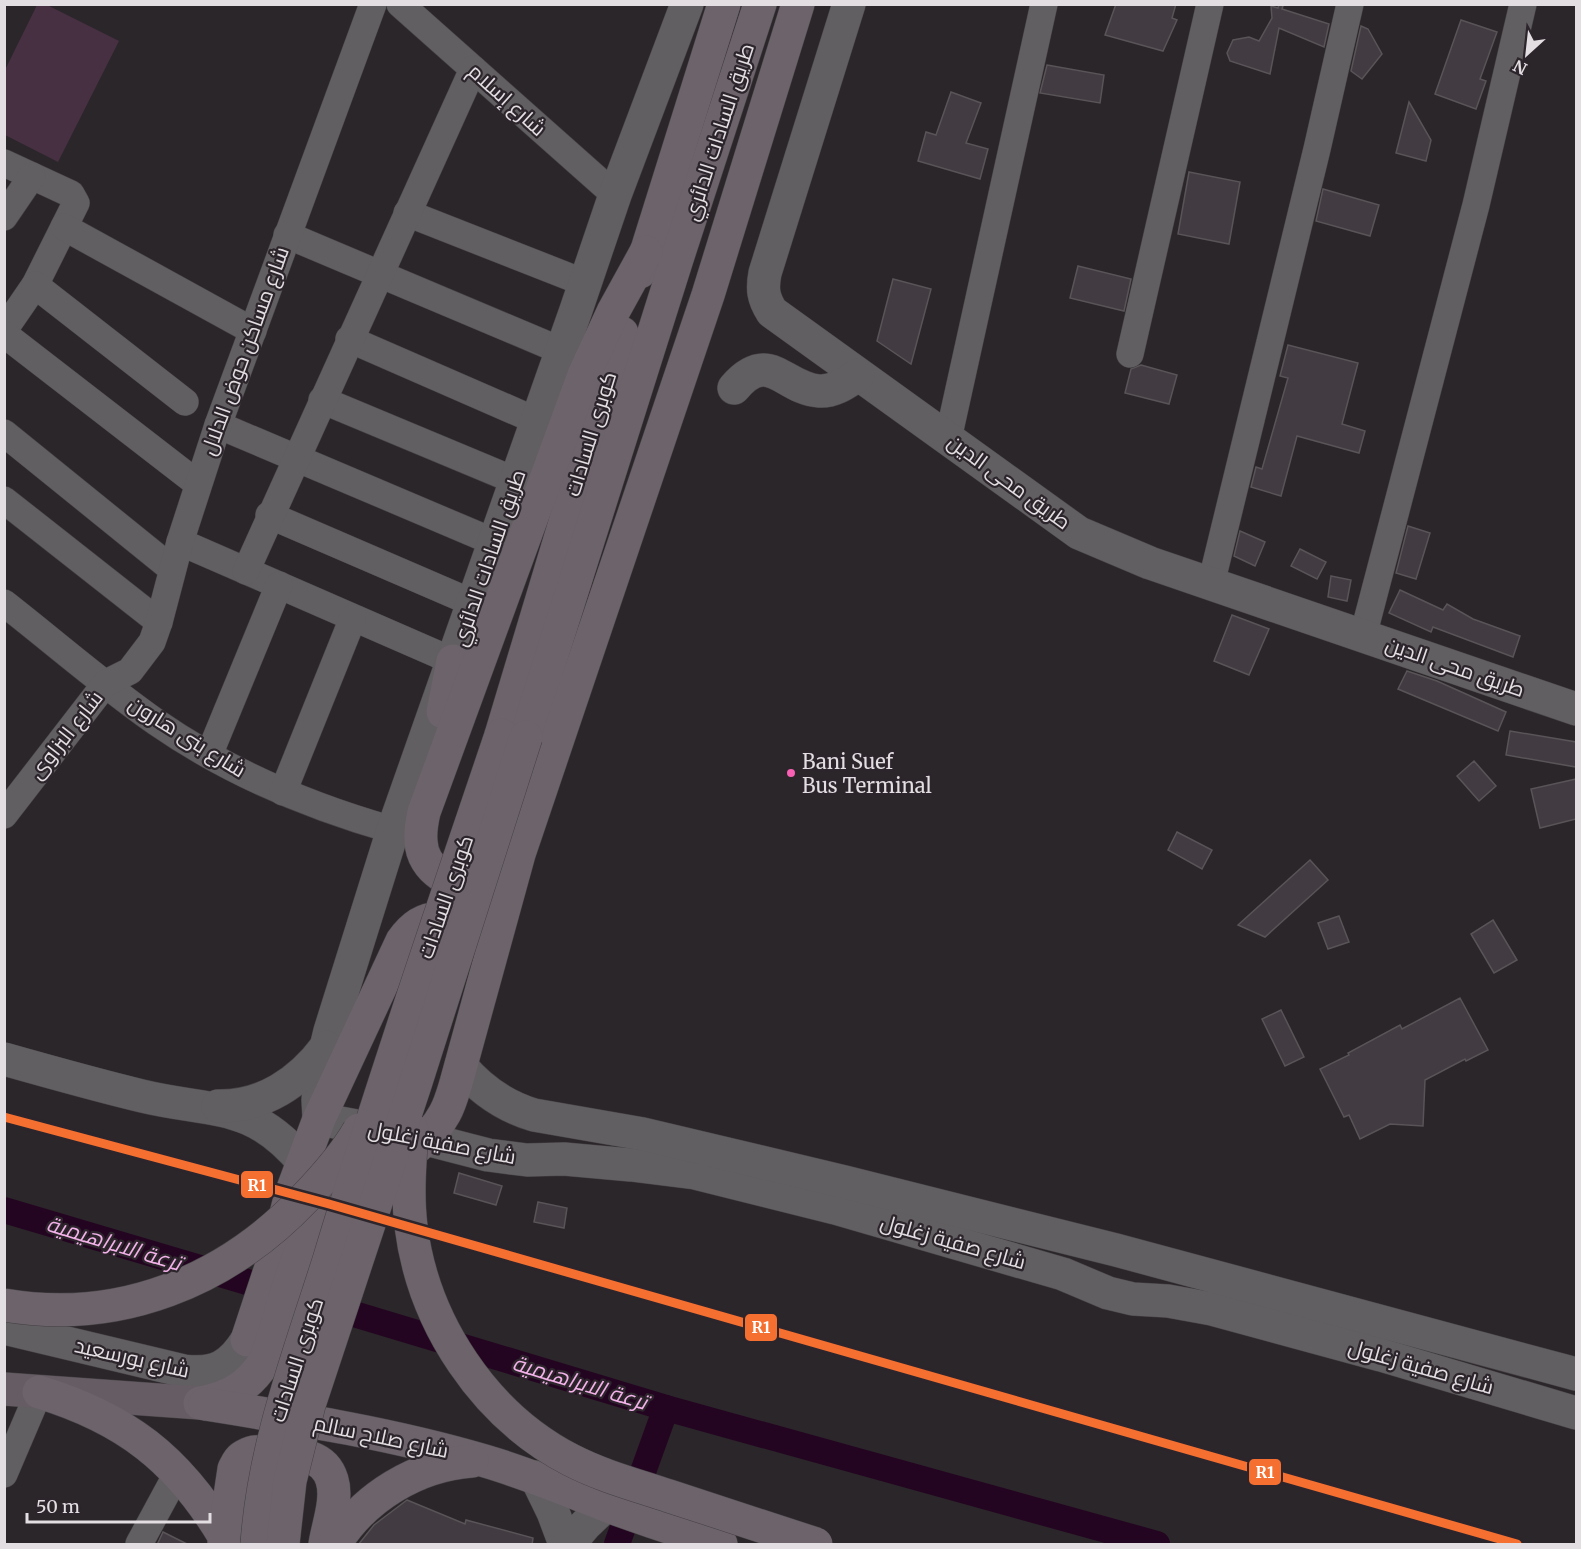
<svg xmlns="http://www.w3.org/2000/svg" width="1581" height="1549" font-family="Merriweather,Cairo,serif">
	<rect width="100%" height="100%" fill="#2b262a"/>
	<path fill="#463042" d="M37 5H47L119 41 58 162 5 135V70Z"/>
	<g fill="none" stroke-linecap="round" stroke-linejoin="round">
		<g stroke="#240521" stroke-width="26">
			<path d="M4 1210 281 1292"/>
			<path d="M324 1305 666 1408 1157 1544"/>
			<path d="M617 1544 666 1408"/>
		</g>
	</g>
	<g fill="#433b42" stroke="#585457" stroke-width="1.5">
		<path d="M1116 4H1176L1172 18 1177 20 1163 51 1105 35Z"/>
		<path d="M1279 4 1283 6 1282 9 1329 24 1324 47 1279 28 1270 74 1230 61 1227 53 1233 40 1249 37 1259 41 1272 18 1271 6 1278 8Z"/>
		<path d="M1461 20 1497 32 1480 79 1486 81 1476 109 1435 94Z"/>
		<path d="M1361 26 1368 29 1382 54 1362 79 1351 71Z"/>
		<path d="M1047 65 1104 75 1100 103 1040 93Z"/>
		<path d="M951 92 981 103 966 143 988 149 980 179 918 161 926 132 936 135Z"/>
		<path d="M1409 102 1431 140 1426 161 1396 153Z"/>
		<path d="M1189 172 1240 182 1229 244 1178 234Z"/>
		<path d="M1323 189 1379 205 1370 236 1316 221Z"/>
		<path d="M1078 266 1131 279 1124 311 1070 298Z"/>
		<path d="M893 279 931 289 911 364 877 341Z"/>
		<path d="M1288 345 1358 363 1342 424 1365 431 1359 453 1297 436 1281 496 1251 487 1256 467 1262 469 1288 378 1280 376Z"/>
		<path d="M1141 365 1177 375 1169 404 1125 393 1131 369Z"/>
		<path d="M1408 526 1430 533 1416 579 1396 573Z"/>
		<path d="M1240 531 1265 542 1255 566 1234 556Z"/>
		<path d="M1300 549 1326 562 1317 579 1291 566Z"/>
		<path d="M1331 576 1351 580 1347 601 1328 597Z"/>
		<path d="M1400 590 1443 610 1447 604 1473 619 1520 636 1513 657 1433 627 1431 632 1389 613Z"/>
		<path d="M1232 615 1269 629 1249 675 1214 661Z"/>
		<path d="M1407 671 1437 681 1506 712 1498 731 1398 689Z"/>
		<path d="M1510 731 1576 742V767L1506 755Z"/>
		<path d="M1474 761 1496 786 1479 801 1457 776Z"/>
		<path d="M1576 779V819L1540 828 1531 789Z"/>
		<path d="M1177 832 1212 850 1202 869 1168 850Z"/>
		<path d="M1310 860 1328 880 1265 937 1238 925Z"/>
		<path d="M1339 916 1349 942 1328 949 1318 923Z"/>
		<path d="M1493 920 1517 960 1494 973 1471 934Z"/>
		<path d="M1460 998 1488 1050 1466 1061 1465 1059 1425 1080 1423 1126 1390 1124 1360 1139 1349 1115 1344 1117 1320 1069 1349 1055 1348 1053 1400 1025 1402 1029Z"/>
		<path d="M1281 1010 1304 1057 1285 1066 1262 1019Z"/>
		<path d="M459 1173 502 1186 496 1205 454 1193Z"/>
		<path d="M538 1202 567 1208 564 1228 534 1222Z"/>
		<path d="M407 1500 465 1524 466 1520 533 1538 532 1545H358L374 1525Z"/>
		<path d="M163 1532 189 1545H157Z"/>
	</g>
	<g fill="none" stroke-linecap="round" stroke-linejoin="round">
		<defs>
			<g id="street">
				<path d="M400 4 615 195"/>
				<path d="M4 163 71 194 76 203 35 285 4 330"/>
				<path d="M407 213 585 283"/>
				<path d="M4 217 32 176"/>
				<path d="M64 227 253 331"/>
				<path d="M287 235 562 351"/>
				<path d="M35 285 185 402"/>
				<path d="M4 334 198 484"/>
				<path d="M349 339 537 421"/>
				<path d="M1130 354 1210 4"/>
				<path d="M322 400 516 481"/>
				<path d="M218 425 494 542"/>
				<path d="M4 433 172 569"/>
				<path d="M948 439 1044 4"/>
				<path d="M4 500 159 622"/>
				<path d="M269 515 473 603"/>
				<path d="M180 542 453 661"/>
				<path d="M246 571 473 69"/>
				<path d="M1211 584 1317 149 1350 4"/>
				<path d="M4 603C54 642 103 685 156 722 228 772 308 806 393 830"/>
				<path d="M1363 636 1476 205 1523 4"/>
				<path d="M209 755 279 585"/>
				<path d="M283 792 353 618"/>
				<path d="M4 815 106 683 130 671 152 642 159 622 180 542 218 425 373 4"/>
				<path d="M4 1474 39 1392"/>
				<path d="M139 1544 178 1472"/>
			</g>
			<g id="secondary">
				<path d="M687 4 615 195 576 310 393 830 330 1031 321 1068 318 1100 319 1119 426 1139 488 1155 527 1160 564 1159 631 1165 695 1173 835 1208 1063 1274 1108 1293 1133 1299 1168 1301 1212 1309 1381 1355 1576 1413"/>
				<path d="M849 4 765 273C762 289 763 298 772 312L1079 533 1150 563 1576 709"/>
				<path d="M734 388C769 347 784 389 819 391 834 392 846 383 858 375"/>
				<path d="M4 1059C50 1072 96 1085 142 1096 212 1113 251 1100 303 1162"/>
				<path d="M461 1066C481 1090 504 1106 534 1115L643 1134 845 1182 1116 1250 1576 1374"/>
				<path d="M218 1106C263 1107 300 1082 326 1047"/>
				<path d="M4 1328 184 1371C215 1375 231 1366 247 1340"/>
				<path d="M536 1477 553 1512 565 1544"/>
				<path d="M569 1544 585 1525 606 1505"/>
			</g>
			<path id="primary" d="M4 1389 200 1403"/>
			<g id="highway">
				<path d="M640 272 724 4"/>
				<path d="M443 712 453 661"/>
				<path d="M501 735 622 333"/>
				<path d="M526 737 677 259 760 4"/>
				<path d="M480 884C453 888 422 870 421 841 420 831 422 821 424 812L584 375 613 312 646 252"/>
				<path d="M247 1340 277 1249 291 1194 319 1119 402 941C418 918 436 913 462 925"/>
				<path d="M39 1392C125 1418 178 1459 224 1536V1544"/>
				<path d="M200 1403C230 1398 249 1386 265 1361 284 1311 293 1247 328 1205 339 1192 355 1186 370 1178 399 1162 429 1143 445 1113 450 1104 453 1093 456 1083L519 854 708 295 798 4"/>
				<path d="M205 1404C299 1419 394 1434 485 1461 526 1473 565 1489 605 1505 643 1519 682 1532 721 1544"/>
				<path d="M224 1536 234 1469C237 1463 239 1458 246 1455 254 1450 264 1452 273 1453 296 1454 324 1453 332 1480 338 1499 328 1525 325 1544"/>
				<path d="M335 1544C364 1497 417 1465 472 1461"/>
			</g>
		</defs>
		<use href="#street" stroke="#454144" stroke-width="28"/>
		<use href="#secondary" stroke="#454144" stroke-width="34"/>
		<use href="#primary" stroke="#454144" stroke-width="34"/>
		<use href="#highway" stroke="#454144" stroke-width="34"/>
		<use href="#street" stroke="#615f61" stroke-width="27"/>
		<use href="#secondary" stroke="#615f61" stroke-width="33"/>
		<use href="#primary" stroke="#665d64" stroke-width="33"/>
		<use href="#highway" stroke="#6c636b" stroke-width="33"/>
		<defs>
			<g id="highway-bridge">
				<path d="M412 1130C410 1162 407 1194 411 1226 423 1323 484 1415 571 1460 602 1476 636 1485 669 1496 718 1512 767 1528 816 1544"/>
				<path d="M4 1305C120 1325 226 1281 305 1198 325 1177 345 1155 359 1130"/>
				<path d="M257 1544C264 1444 299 1355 329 1260 382 1084 442 910 501 735"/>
				<path d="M283 1544 290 1481 309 1405 415 1085 526 737"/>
			</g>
		</defs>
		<use href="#highway-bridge" stroke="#454144" stroke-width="34" stroke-linecap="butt"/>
		<use href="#highway-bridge" stroke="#6c636b" stroke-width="33"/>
		<defs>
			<path id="rail-1" d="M4 1117 329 1204 1517 1544"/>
		</defs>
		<use href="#rail-1" stroke="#2c252b" stroke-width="14"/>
		<use href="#rail-1" stroke="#f46f30" stroke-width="9"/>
	</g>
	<circle fill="#f860b3" stroke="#2c252b" stroke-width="2" cx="791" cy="773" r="5"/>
	<g text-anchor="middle" stroke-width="4.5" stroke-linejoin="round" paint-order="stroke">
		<g font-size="20" fill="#e3dee2" stroke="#2c252b" text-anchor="start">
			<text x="802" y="769">Bani Suef<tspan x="802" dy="24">Bus Terminal</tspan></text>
		</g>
		<g font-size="21" fill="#e3dee2" stroke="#2c252b">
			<text transform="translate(507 100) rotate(42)" y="7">شارع إسلام</text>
			<text transform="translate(719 132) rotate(-72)" y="7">طريق السادات الدائري</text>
			<text transform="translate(245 351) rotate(-70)" y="7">شارع مساكن حوض الدلال</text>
			<text transform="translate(591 434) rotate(-73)" y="7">كوبرى السادات</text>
			<text transform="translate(1009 482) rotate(36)" y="7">طريق محى الدين</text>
			<text transform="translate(489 558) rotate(-71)" y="7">طريق السادات الدائري</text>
			<text transform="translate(1455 667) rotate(19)" y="7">طريق محى الدين</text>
			<text transform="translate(66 735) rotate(-52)" y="7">شارع البزاوى</text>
			<text transform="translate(187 737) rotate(32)" y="7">شارع بنى هارون</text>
			<text transform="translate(446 897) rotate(-71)" y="7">كوبرى السادات</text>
			<text transform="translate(442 1143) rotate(11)" y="7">شارع صفية زغلول</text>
			<text transform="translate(953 1242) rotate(16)" y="7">شارع صفية زغلول</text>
			<text transform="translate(132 1358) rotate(13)" y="7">شارع بورسعيد</text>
			<text transform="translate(297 1360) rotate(-72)" y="7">كوبرى السادات</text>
			<text transform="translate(1421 1367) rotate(16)" y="7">شارع صفية زغلول</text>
			<text transform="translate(381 1437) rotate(12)" y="7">شارع صلاح سالم</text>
		</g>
		<g font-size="22" font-style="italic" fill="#f3b1e9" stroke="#2c252b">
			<text transform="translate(114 1243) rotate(17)" y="8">ترعة الابراهيمية</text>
			<text transform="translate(580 1382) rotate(17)" y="8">ترعة الابراهيمية</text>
		</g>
	</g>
	<g stroke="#2c252b" stroke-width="2">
		<rect x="240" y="1170" width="34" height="29" rx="6" fill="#f46f30"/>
		<rect x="744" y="1313" width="34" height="29" rx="6" fill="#f46f30"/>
		<rect x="1248" y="1458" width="34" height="28" rx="6" fill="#f46f30"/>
	</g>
	<g font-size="16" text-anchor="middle" font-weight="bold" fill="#fff">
		<text x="257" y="1191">R1</text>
		<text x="761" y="1333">R1</text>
		<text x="1265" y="1478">R1</text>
	</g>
	<rect width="1581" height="1549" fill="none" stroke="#e3dee2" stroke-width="12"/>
	<g transform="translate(1527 54) rotate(207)" stroke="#2c252b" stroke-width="4.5" paint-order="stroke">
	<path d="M0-4.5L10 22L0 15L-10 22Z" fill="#e3dee2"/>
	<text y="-9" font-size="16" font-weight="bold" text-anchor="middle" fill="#e3dee2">N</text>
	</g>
	<path d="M27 1513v9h183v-9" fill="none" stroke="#e3dee2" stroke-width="3"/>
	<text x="36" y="1513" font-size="18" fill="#e3dee2" stroke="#2c252b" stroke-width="4.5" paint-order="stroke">50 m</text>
</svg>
